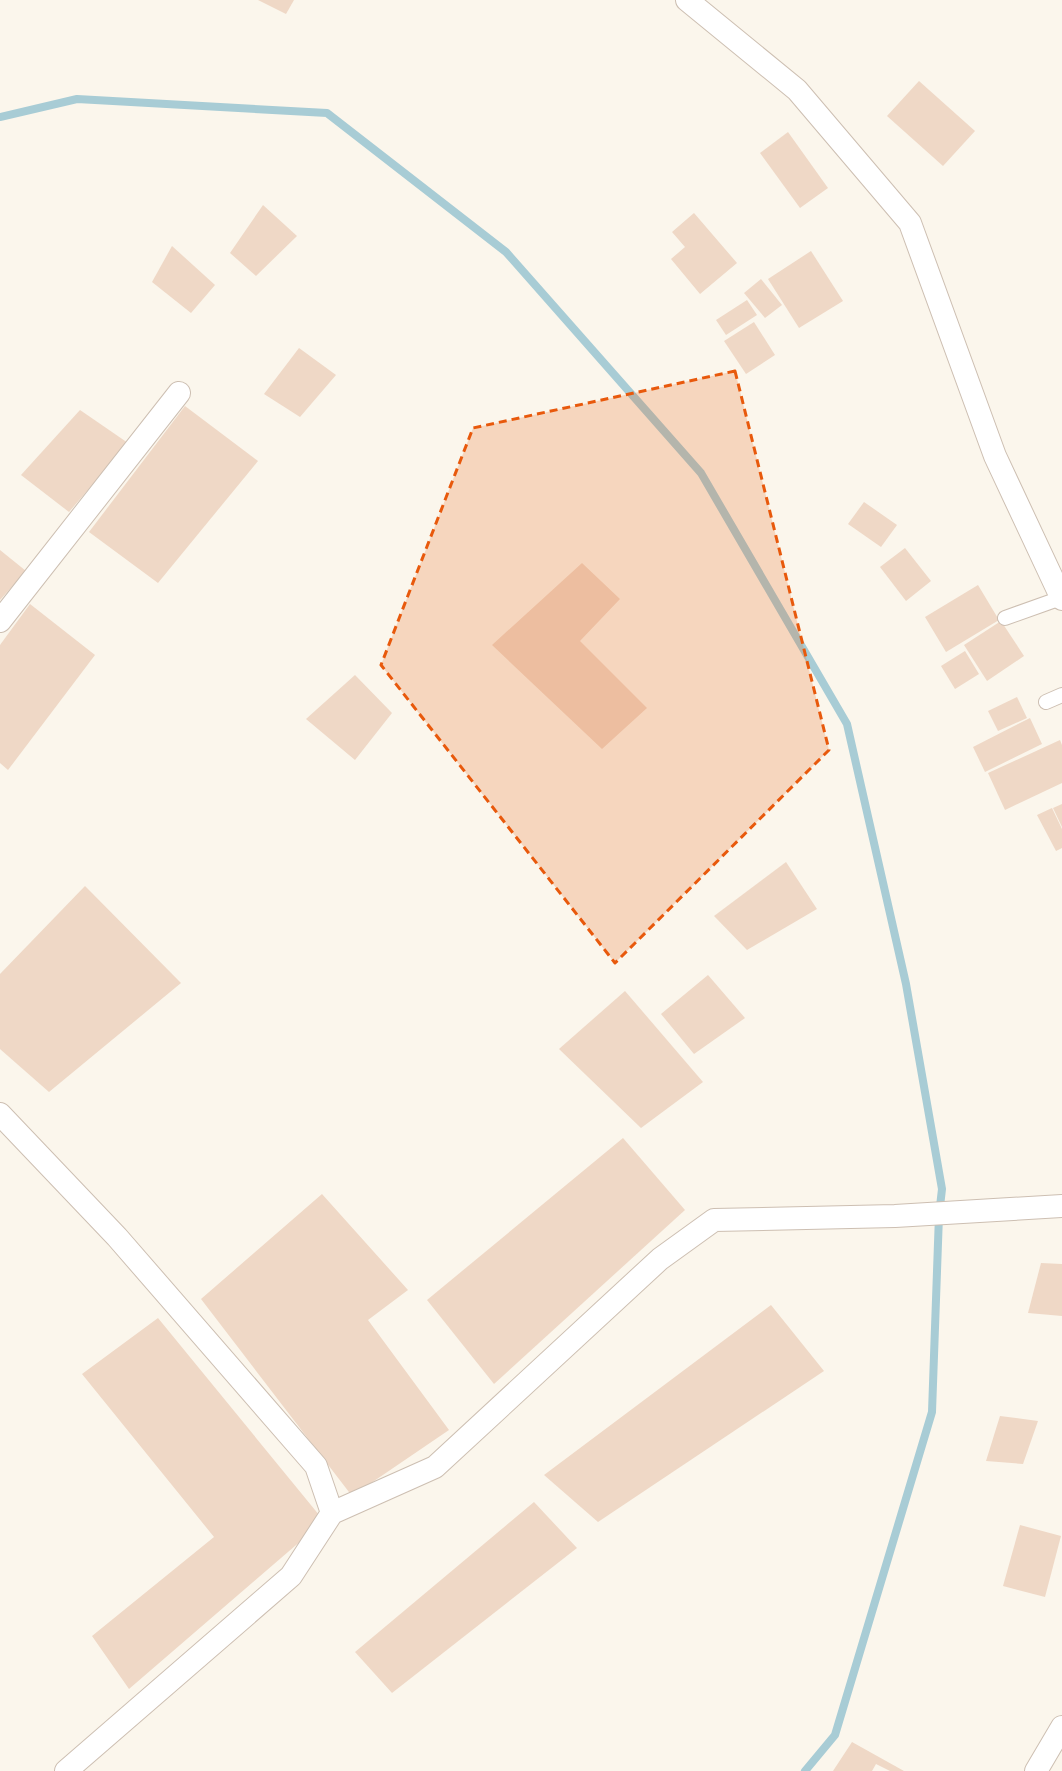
<svg xmlns="http://www.w3.org/2000/svg" width="1062" height="1771" font-family="Cabin,sans-serif">
	<rect width="100%" height="100%" fill="#fbf6ec"/>
	<g fill="none" stroke-linecap="round" stroke-linejoin="round">
		<path stroke="#a8ccd5" stroke-width="8" d="M0 117 77 99 327 113 506 252 701 473 847 724 906 984 942 1189 939 1215 932 1412 835 1735 805 1771"/>
	</g>
	<g fill="#efd8c6">
		<path d="M258 0H294L286 14Z"/>
		<path d="M919 81 975 131 943 166 887 116Z"/>
		<path d="M788 132 828 188 800 208 760 153Z"/>
		<path d="M263 205 297 236 256 276 230 253Z"/>
		<path d="M694 213 737 263 700 294 671 259 685 247 672 232Z"/>
		<path d="M172 246 215 285 191 313 152 282Z"/>
		<path d="M811 251 843 301 799 328 768 279Z"/>
		<path d="M761 279 782 305 765 318 744 293Z"/>
		<path d="M747 300 757 315 726 335 716 320Z"/>
		<path d="M754 322 775 355 746 374 724 341Z"/>
		<path d="M299 348 336 375 300 417 264 394Z"/>
		<path d="M185 406 258 461 158 583 89 532Z"/>
		<path d="M80 410 128 443 69 512 21 475Z"/>
		<path d="M864 502 897 525 881 547 848 524Z"/>
		<path d="M905 548 931 581 906 601 880 567Z"/>
		<path d="M0 550 26 571 0 600Z"/>
		<path d="M582 563 620 599 580 641 647 708 602 749 492 645Z"/>
		<path d="M978 585 999 620 946 652 925 617Z"/>
		<path d="M30 604 95 655 8 770 0 763V645Z"/>
		<path d="M1001 621 1024 656 987 681 964 645Z"/>
		<path d="M965 651 979 674 955 689 941 666Z"/>
		<path d="M355 675 392 713 355 760 306 719Z"/>
		<path d="M1017 697 1027 718 998 731 988 711Z"/>
		<path d="M1030 718 1042 744 985 772 973 747Z"/>
		<path d="M1060 740 1062 745V783L1005 810 988 773Z"/>
		<path d="M1062 804V827L1053 808Z"/>
		<path d="M1052 808 1062 829V848L1056 851 1037 815Z"/>
		<path d="M786 862 817 909 747 950 714 916Z"/>
		<path d="M85 886 181 983 49 1092 0 1049V974Z"/>
		<path d="M708 975 745 1018 694 1054 661 1014Z"/>
		<path d="M625 991 703 1082 641 1128 559 1049Z"/>
		<path d="M623 1138 685 1210 494 1384 427 1300Z"/>
		<path d="M322 1194 408 1290 368 1320 449 1430 352 1496 201 1299Z"/>
		<path d="M1041 1263 1062 1264V1316L1028 1313Z"/>
		<path d="M771 1305 824 1371 598 1522 544 1475Z"/>
		<path d="M158 1318 324 1521 129 1689 92 1636 214 1537 82 1374Z"/>
		<path d="M1000 1416 1038 1421 1023 1464 986 1461Z"/>
		<path d="M534 1502 577 1548 392 1693 355 1652Z"/>
		<path d="M1020 1525 1061 1536 1045 1597 1003 1586Z"/>
		<path d="M852 1742 904 1771H890L876 1764 872 1771H833Z"/>
	</g>
	<g fill="none" stroke-linecap="round" stroke-linejoin="round">
		<defs>
			<g id="service">
				<path d="M1005 618 1061 598"/>
				<path d="M1046 702 1062 695"/>
			</g>
			<g id="minor">
				<path d="M0 621 179 393"/>
				<path d="M0 1114 117 1237 316 1466 332 1513"/>
				<path d="M66 1771 291 1576 332 1513 435 1467 660 1259 714 1220 895 1216 1062 1206"/>
			</g>
			<g id="tertiary">
				<path d="M687 0 797 90 910 223 995 456 1062 599"/>
				<path d="M1036 1771 1062 1727"/>
			</g>
		</defs>
		<use href="#service" stroke="#cdbfb2" stroke-width="16"/>
		<use href="#minor" stroke="#cdbfb2" stroke-width="24"/>
		<use href="#tertiary" stroke="#cdbfb2" stroke-width="24"/>
		<use href="#service" stroke="#fff" stroke-width="14"/>
		<use href="#minor" stroke="#fff" stroke-width="22"/>
		<use href="#tertiary" stroke="#fff" stroke-width="22"/>
	</g>
	<path fill="#e8590c" fill-opacity="0.2" stroke="#e8590c" stroke-width="3" stroke-dasharray="8 5" stroke-linejoin="round" d="M735 371 829 750 615 963 381 665 473 428Z"/>
</svg>
